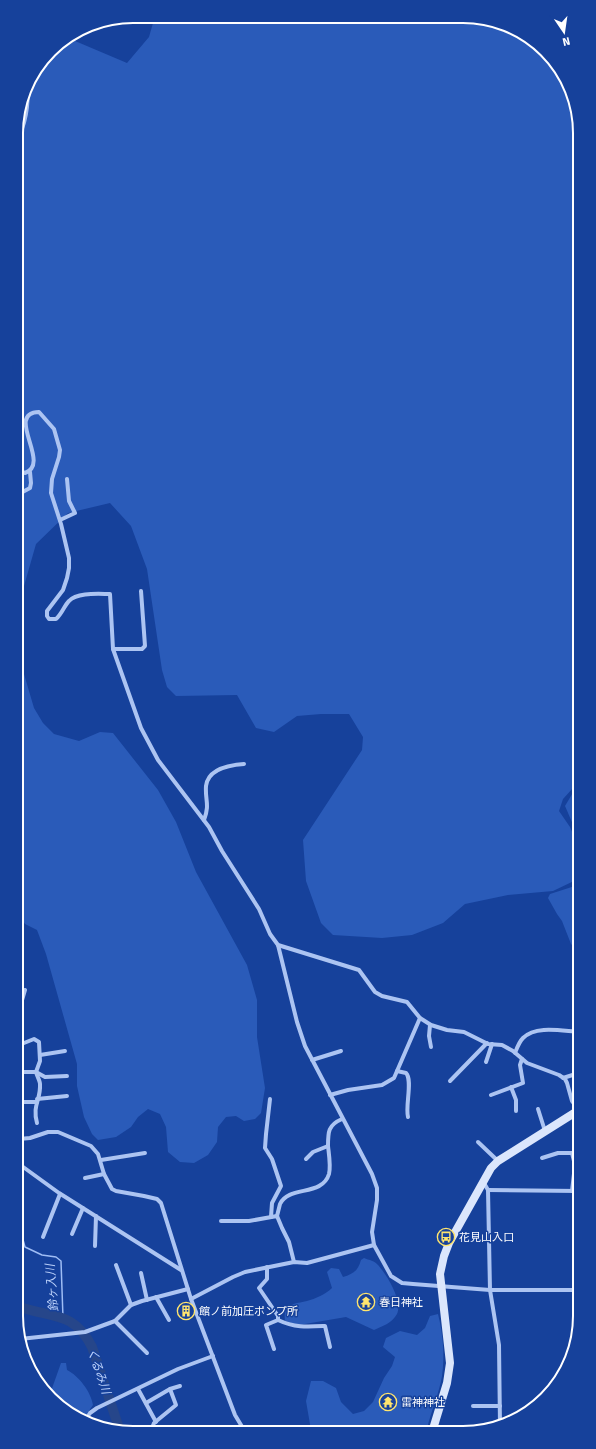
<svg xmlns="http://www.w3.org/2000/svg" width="596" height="1449" font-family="'Fira Sans','Noto Sans JP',sans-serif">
	<rect width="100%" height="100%" fill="#16419b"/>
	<g fill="#2a5bb9">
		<path d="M155 16 486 18 540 45 576 103 578 781 573 788 563 799 559 811 570 827 578 846V876L576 880 553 891 508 895 465 904 443 923 412 935 382 938 333 935 321 923 306 881 303 840 362 750 363 737 349 714H321L297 716 274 732 256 728 237 695 176 696 167 687 162 670 147 569 131 526 110 503 68 513 36 544 18 607 21 654 24 674 34 708 43 723 54 734 79 741 100 732 113 733 158 790 176 822 196 872 247 965 257 1000V1037L265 1088 261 1113 255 1119 244 1121 236 1116 226 1117 218 1127 217 1142 208 1155 194 1163 180 1162 168 1152 166 1127 160 1114 148 1109 138 1117 131 1127 116 1137 98 1140 92 1134 84 1117 77 1086V1064L46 954 37 930 25 924 19 914 18 836 22 822 18 816 16 125 28 81 56 45 68 38 127 63 149 37Z"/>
		<path d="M578 784V836L565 806Z"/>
		<path d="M578 885 579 952 571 944 562 921 557 914 548 898 550 894Z"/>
		<path d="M364 1258C369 1260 375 1261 378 1265 387 1275 403 1301 397 1314 392 1323 383 1326 374 1330L346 1317 299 1325 285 1321C283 1304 293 1304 307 1301 315 1299 326 1294 332 1288L327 1272 331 1268 339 1269 343 1277C353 1274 358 1271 361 1260Z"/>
		<path d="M438 1314C443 1334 445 1356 442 1376 439 1394 431 1411 427 1429L311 1430 306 1401 311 1381H323L336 1388 341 1402 353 1414 364 1411 373 1402 384 1378 392 1366 395 1357 383 1347 386 1338 400 1331 417 1335 425 1328 430 1316Z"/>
		<path d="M61 1363H66L67 1370C79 1376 91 1392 93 1405L84 1418 56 1404 50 1394Z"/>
	</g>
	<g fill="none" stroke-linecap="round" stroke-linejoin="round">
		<path stroke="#9fbdf5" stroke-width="1.5" d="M20 1234 22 1236 25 1247 42 1255 56 1257 61 1261 63 1318"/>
		<path stroke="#26468a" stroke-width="10" d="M20 1307C52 1318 74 1311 92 1347L120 1431"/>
		<g stroke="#acc4f2" stroke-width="4">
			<path d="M16 142C26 124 29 106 27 85"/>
			<path d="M17 469 25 473C52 464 4 413 39 412L54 429 60 450 59 457 52 479 51 493 61 524 69 558V568L67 578 63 590 47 611V616L49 619H56C62 614 64 606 69 601 77 592 99 594 110 594L113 649 141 728 158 760 209 827 222 851 259 909 270 934 278 945 359 970 375 992 382 996 407 1002 420 1018 431 1025 447 1030 464 1032 488 1044 502 1045 513 1051 527 1063 559 1075 565 1079 567 1083 572 1101 579 1110"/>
			<path d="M17 495 30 488 31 483 30 472"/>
			<path d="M60 520 75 513 69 501 67 479"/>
			<path d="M113 649H142L145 646 141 591"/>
			<path d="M204 820C210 804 205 801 206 786 208 769 230 765 244 764"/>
			<path d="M278 945 297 1022 305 1046 372 1174 377 1188V1200L372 1232 374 1245 391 1276 402 1283 413 1284 490 1290H580"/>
			<path d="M430 1025 429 1036 431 1047"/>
			<path d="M515 1053C517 1048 519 1042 523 1038 536 1025 562 1031 579 1032"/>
			<path d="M40 1055 65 1051"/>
			<path d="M312 1060 341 1051"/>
			<path d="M486 1062 492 1044"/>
			<path d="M397 1071 406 1073C413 1080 405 1106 408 1117"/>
			<path d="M19 1072H36L40 1061 39 1042 34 1039 19 1045 20 1035V1007L25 990"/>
			<path d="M36 1072C37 1076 40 1081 40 1084 41 1100 32 1105 37 1123"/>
			<path d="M36 1072 45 1077 67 1076"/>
			<path d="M563 1078 579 1073"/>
			<path d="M450 1081 487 1043"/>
			<path d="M511 1087 516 1100V1111"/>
			<path d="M330 1095 348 1090 382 1085 394 1078 420 1018"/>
			<path d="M491 1095 523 1083 520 1065 522 1059"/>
			<path d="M37 1099 67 1096"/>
			<path d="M270 1099 266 1134 265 1148 272 1159 281 1186 272 1203 271 1217"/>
			<path d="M19 1102H37"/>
			<path d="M538 1109 545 1131"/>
			<path d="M19 1139 30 1138 48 1132H58L91 1146 98 1154 104 1174 112 1189 116 1191 144 1196 157 1199 161 1203 191 1299 235 1415 244 1430"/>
			<path d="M478 1142 498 1161"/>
			<path d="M542 1158 558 1153H572L575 1165 572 1191"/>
			<path d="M306 1159 313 1152 328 1146C328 1132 328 1125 342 1119"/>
			<path d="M101 1160 145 1153"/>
			<path d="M19 1164 59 1193 181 1270"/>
			<path d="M85 1178 104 1174"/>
			<path d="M484 1183 488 1190 490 1290 499 1345 500 1426"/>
			<path d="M488 1190 579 1191"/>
			<path d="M277 1216C278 1212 279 1208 280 1204 289 1185 322 1197 329 1174 331 1166 329 1155 328 1146"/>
			<path d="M221 1221H249L277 1216 282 1228 289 1242 294 1262"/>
			<path d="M72 1234 83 1208"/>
			<path d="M43 1237 60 1194"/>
			<path d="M95 1246 96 1216"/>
			<path d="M116 1265 131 1305"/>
			<path d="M267 1267V1279L259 1288 278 1316V1320L266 1325 274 1349"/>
			<path d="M141 1273 147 1300"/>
			<path d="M156 1297 169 1320"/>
			<path d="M191 1299 233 1277 245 1272 294 1262 307 1263 374 1245"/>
			<path d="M278 1320C295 1328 307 1327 325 1326L330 1347"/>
			<path d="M115 1321 131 1305 142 1301 188 1289"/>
			<path d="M20 1339 85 1332 115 1321 147 1353"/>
			<path d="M138 1389 156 1422"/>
			<path d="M146 1403 170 1389 180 1386"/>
			<path d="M473 1406H500"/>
			<path d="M86 1419 90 1413 97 1408 178 1369 213 1356"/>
			<path d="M151 1431 154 1423 176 1405 170 1389"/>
		</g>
		<path stroke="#dbe6fc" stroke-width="8" d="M433 1429 447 1383 450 1363 440 1274 444 1256 449 1243 491 1168 498 1161 579 1110"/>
	</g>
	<defs>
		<symbol id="bus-ring" viewBox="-11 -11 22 22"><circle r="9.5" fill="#16419b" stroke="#ffe56e" stroke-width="1.5"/><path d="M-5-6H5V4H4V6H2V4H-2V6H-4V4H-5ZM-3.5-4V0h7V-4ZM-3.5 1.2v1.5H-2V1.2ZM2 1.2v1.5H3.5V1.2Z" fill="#ffe56e"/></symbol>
		<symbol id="temple-ring" viewBox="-11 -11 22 22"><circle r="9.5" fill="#16419b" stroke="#ffe56e" stroke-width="1.5"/><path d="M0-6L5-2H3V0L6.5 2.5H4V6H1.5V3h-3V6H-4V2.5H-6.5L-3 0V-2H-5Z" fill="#ffe56e"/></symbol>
		<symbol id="building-ring" viewBox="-11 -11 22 22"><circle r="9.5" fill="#16419b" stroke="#ffe56e" stroke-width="1.5"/><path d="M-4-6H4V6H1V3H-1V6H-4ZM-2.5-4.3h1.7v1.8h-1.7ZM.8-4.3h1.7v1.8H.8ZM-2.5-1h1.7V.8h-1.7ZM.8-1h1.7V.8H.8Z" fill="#ffe56e"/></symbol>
	</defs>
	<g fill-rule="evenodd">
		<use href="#bus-ring" x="436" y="1227" width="20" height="20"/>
		<use href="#temple-ring" x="356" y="1292" width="20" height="20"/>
		<use href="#building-ring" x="176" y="1301" width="20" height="20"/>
		<use href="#temple-ring" x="378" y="1392" width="20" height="20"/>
	</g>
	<g text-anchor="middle" stroke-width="3" stroke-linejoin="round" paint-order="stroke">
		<g font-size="11" fill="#fff" stroke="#16419b" text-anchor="start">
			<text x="459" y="1241">花見山入口</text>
			<text x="379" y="1306">春日神社</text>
			<text x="199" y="1315">館ノ前加圧ポンプ所</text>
			<text x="401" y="1406">雷神神社</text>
		</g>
		<g font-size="12" font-style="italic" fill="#b9cff9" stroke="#16419b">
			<text transform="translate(52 1288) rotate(-95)" y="4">鈴ヶ入川</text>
			<text transform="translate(99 1371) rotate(71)" y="4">くるみ川</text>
		</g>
	</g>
	<path d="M0 0H596V1449H0ZM133 23H463A110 110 0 0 1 573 133V1316A110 110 0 0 1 463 1426H133A110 110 0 0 1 23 1316V133A110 110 0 0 1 133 23Z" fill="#16419b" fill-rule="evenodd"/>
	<path fill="none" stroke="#fff" stroke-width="2" d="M133 23H463A110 110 0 0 1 573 133V1316A110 110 0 0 1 463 1426H133A110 110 0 0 1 23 1316V133A110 110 0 0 1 133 23Z"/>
	<g transform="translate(564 32) rotate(167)" stroke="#16419b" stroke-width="3" paint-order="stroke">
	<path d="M0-3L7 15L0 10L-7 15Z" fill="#ffffff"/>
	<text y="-6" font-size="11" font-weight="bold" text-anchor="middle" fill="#ffffff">N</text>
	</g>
</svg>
